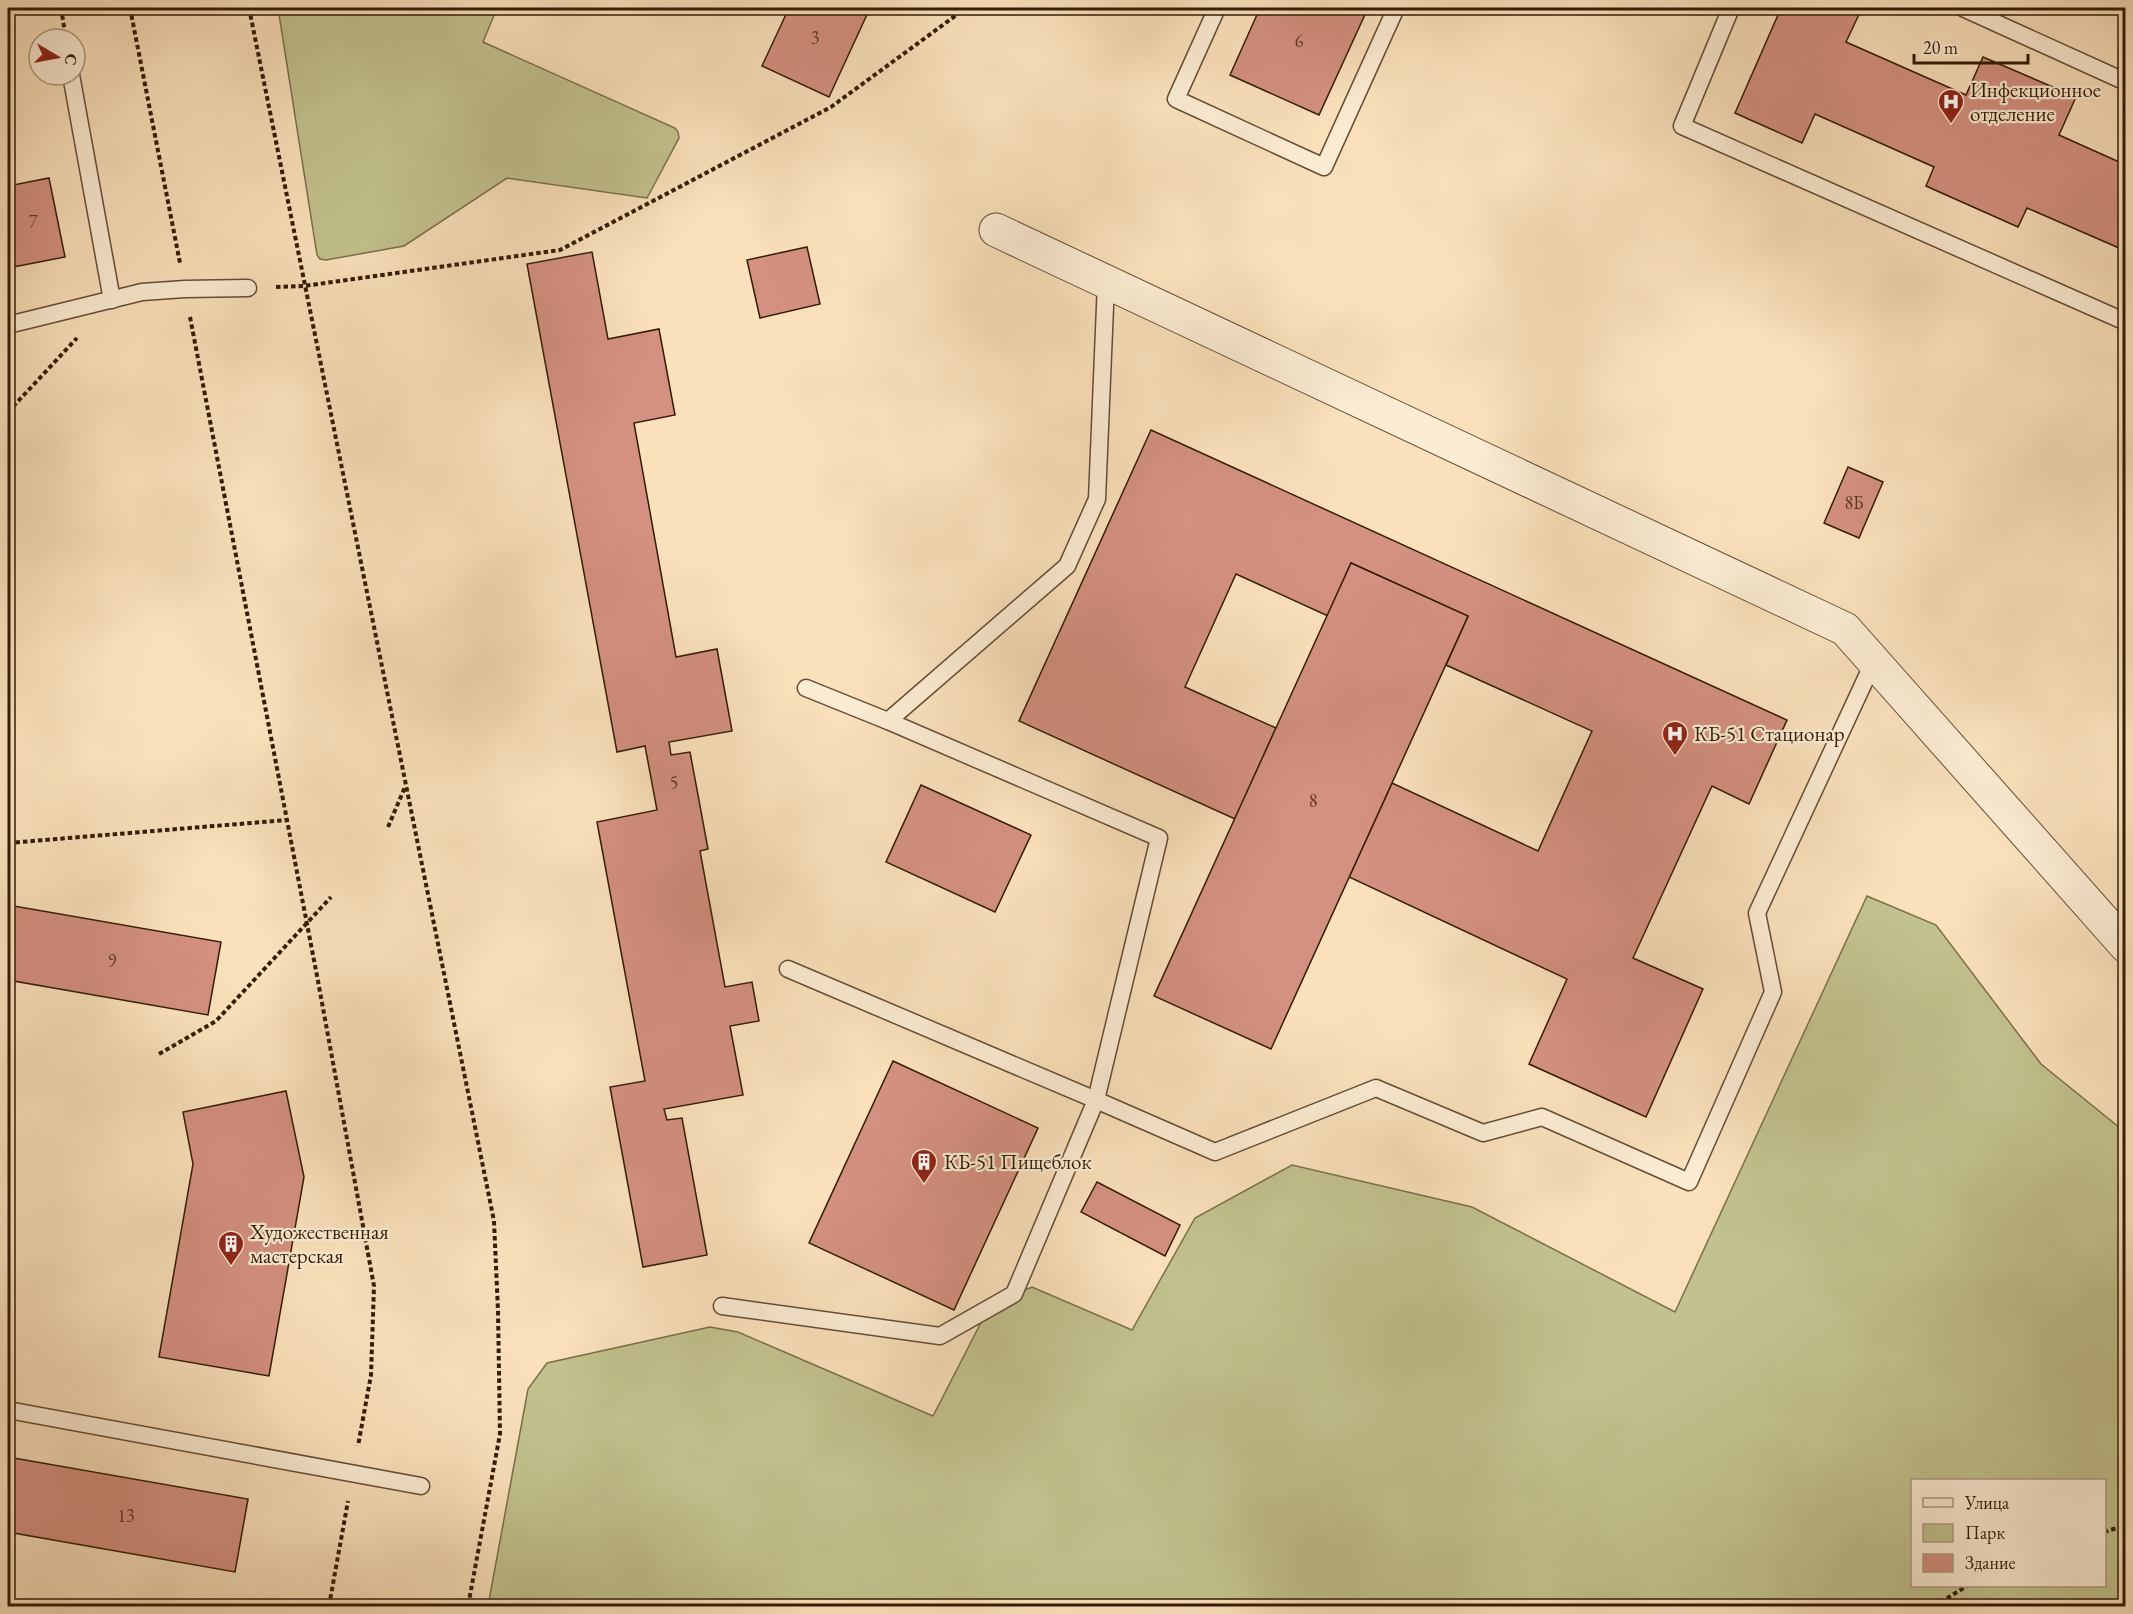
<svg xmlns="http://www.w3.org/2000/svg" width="2133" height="1614" font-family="'EB Garamond',serif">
	<rect width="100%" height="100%" fill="#fae1bc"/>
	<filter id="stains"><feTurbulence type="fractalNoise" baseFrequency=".00333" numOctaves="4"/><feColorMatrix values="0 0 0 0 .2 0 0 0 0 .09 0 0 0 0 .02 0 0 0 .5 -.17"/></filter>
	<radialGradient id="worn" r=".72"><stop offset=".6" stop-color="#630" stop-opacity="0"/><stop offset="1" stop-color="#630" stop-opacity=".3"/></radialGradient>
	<g fill="#c2c28e" stroke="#7a6f4a" stroke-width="1.5" fill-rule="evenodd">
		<path d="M278 8H497L483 42 675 128 678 132 679 138 647 198 507 178 404 246 326 260 320 259 317 255Z"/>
		<path d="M1867 896 1936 925 2041 1064 2125 1132V1606H488L528 1389 547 1363 710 1327 738 1332 933 1416 991 1303 1032 1287 1132 1330 1195 1218 1292 1165 1472 1207 1675 1312ZM1912 1480H2104V1586H1912Z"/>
	</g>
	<g fill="#d49080" stroke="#331c05" stroke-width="1.5">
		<path d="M783 8H870L829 97 762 66 788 10Z"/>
		<path d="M1260 8H1368L1319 115 1230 75Z"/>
		<path d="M1781 8H1862L1846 42 1966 95 1983 57 2076 97 2059 135 2126 165V251L2027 208 2018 227 1926 186 1934 167 1815 114 1802 143 1735 113Z"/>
		<path d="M49 178 65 257 8 268V186Z"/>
		<path d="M807 247 820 304 760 318 747 260Z"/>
		<path d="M592 252 608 339 659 329 675 415 634 423 676 657 717 649 732 731 669 742 671 755 690 752 708 849 700 851 725 987 752 982 759 1021 730 1026 743 1095 664 1109 667 1120 682 1118 707 1255 643 1267 610 1087 645 1081 597 822 657 810 645 746 617 752 527 264Z"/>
		<path d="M1151 430 1787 720 1749 804 1712 786 1633 958 1703 989 1646 1117 1529 1064 1567 979 1349 877 1392 783 1538 851 1592 731 1446 665 1468 616 1351 563 1328 616 1236 574 1185 687 1276 728 1235 819 1019 721Z"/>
		<path d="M1848 467 1883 482 1859 538 1824 523Z"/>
		<path d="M1351 563 1468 616 1271 1049 1154 996Z"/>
		<path d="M921 785 1031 835 995 912 886 862Z"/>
		<path d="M8 905 221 942 208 1015 8 980Z"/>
		<path d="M893 1061 1038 1128 954 1310 809 1243Z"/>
		<path d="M286 1091 304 1177 269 1376 159 1357 193 1164 183 1112Z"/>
		<path d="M1097 1182 1180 1225 1165 1256 1081 1212Z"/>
		<path d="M8 1457 248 1499 235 1572 8 1532Z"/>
	</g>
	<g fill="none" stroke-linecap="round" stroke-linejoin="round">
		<defs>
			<g id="lane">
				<path d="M1217 8 1176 99 1324 167 1396 8"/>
				<path d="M1731 8 1682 126 2126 322"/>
				<path d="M1963 8 2126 82"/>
				<path d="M71 75 112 300"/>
				<path d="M8 325 142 292 185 289 248 288"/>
				<path d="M806 688 888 721 1067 566 1097 499 1106 282"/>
				<path d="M888 721 1159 838 1096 1100 1215 1152 1376 1088 1483 1133 1542 1117 1689 1182 1773 992 1757 913 1874 661"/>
				<path d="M722 1306 940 1336 1014 1294 1096 1100 788 969"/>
				<path d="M8 1410 421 1486"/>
			</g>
			<path id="street" d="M996 230 1845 629 2126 946"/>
		</defs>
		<use href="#lane" stroke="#654d33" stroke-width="19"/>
		<use href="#street" stroke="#654d33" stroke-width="35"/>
		<g stroke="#331c05" stroke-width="4" stroke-dasharray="4.5 3" stroke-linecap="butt">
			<path d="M61 8 66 39"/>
			<path d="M130 8 180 263"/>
			<path d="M249 8 494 1221 498 1311 500 1434 468 1606"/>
			<path d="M276 287 304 286 560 250 831 107 966 8"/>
			<path d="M190 317 318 981 374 1286 371 1375 358 1446"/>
			<path d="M8 412 77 338"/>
			<path d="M388 827 405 787"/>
			<path d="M8 843 287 820"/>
			<path d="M159 1054 216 1021 331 897"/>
			<path d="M2104 1532 2126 1525"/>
			<path d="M329 1606 348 1501"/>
			<path d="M1934 1606 1967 1586"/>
		</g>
		<use href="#lane" stroke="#fcecd3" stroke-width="16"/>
		<use href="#street" stroke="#fcecd3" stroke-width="33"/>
	</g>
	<defs>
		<symbol id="hospital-pin" viewBox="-11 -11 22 30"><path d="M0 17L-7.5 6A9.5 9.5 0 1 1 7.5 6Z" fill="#8f2418" stroke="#fcecd3"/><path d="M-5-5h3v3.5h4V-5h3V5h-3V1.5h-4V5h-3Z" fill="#fff"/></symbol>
		<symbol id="building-pin" viewBox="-11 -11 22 30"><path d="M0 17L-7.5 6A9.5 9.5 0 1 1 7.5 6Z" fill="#8f2418" stroke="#fcecd3"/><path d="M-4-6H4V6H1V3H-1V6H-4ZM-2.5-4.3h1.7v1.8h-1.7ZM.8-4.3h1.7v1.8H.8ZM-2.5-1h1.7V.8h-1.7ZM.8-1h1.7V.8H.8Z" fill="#fff"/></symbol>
	</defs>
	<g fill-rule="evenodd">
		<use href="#hospital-pin" x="1936" y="87" width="30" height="40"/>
		<use href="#hospital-pin" x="1660" y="719" width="30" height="40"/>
		<use href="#building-pin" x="909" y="1147" width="30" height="40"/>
		<use href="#building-pin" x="216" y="1229" width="30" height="40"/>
	</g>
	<g text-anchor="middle" stroke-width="4.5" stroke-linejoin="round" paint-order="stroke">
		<g font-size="18" fill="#5b3924">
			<text x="815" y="44">3</text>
			<text x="1299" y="47">6</text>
			<text x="33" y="228">7</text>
			<text x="1854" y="509">8Б</text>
			<text x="674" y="789">5</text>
			<text x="1313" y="807">8</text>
			<text x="112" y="967">9</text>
			<text x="126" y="1522">13</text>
		</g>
		<g font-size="21" fill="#331c05" stroke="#fcecd3" text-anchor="start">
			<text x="1970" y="97">Инфекционное<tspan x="1970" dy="24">отделение</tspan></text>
			<text x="1694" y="741">КБ-51 Стационар</text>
			<text x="944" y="1169">КБ-51 Пищеблок</text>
			<text x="250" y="1239">Художественная<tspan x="250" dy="24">мастерская</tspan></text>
		</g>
	</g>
	<rect width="2133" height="1614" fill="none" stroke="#fae1bc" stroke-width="30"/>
	<rect x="9" y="9" width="2115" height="1596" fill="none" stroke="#331c05" stroke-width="3"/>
	<rect x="15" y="15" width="2103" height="1584" fill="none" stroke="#331c05" stroke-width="1.5"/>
	<rect x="1911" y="1479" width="195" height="108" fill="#fcecd3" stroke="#ac9981" stroke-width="1.5"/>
	<rect x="1923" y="1498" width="30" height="9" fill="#fcecd3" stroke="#ac9981" stroke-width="1.5"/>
	<text x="1965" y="1509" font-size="18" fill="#331c05">Улица</text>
	<rect x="1923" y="1524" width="30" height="18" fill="#c2c28e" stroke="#ac9981" stroke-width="1.5"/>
	<text x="1965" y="1539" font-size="18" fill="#331c05">Парк</text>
	<rect x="1923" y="1554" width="30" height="18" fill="#d49080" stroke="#ac9981" stroke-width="1.5"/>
	<text x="1965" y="1569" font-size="18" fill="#331c05">Здание</text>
	<g transform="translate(57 57) rotate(100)"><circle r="28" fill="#fcecd3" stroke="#ac9981" stroke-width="1.5"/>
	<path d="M0-4.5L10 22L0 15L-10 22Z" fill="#8f2418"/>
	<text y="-9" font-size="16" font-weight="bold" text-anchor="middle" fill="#331c05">С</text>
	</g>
	<path d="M1914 54v9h114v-9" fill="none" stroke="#331c05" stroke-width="3"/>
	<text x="1923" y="54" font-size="18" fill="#331c05" stroke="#fcecd3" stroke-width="4.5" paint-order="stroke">20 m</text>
	<rect width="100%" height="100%" filter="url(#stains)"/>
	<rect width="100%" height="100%" fill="url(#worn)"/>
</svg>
